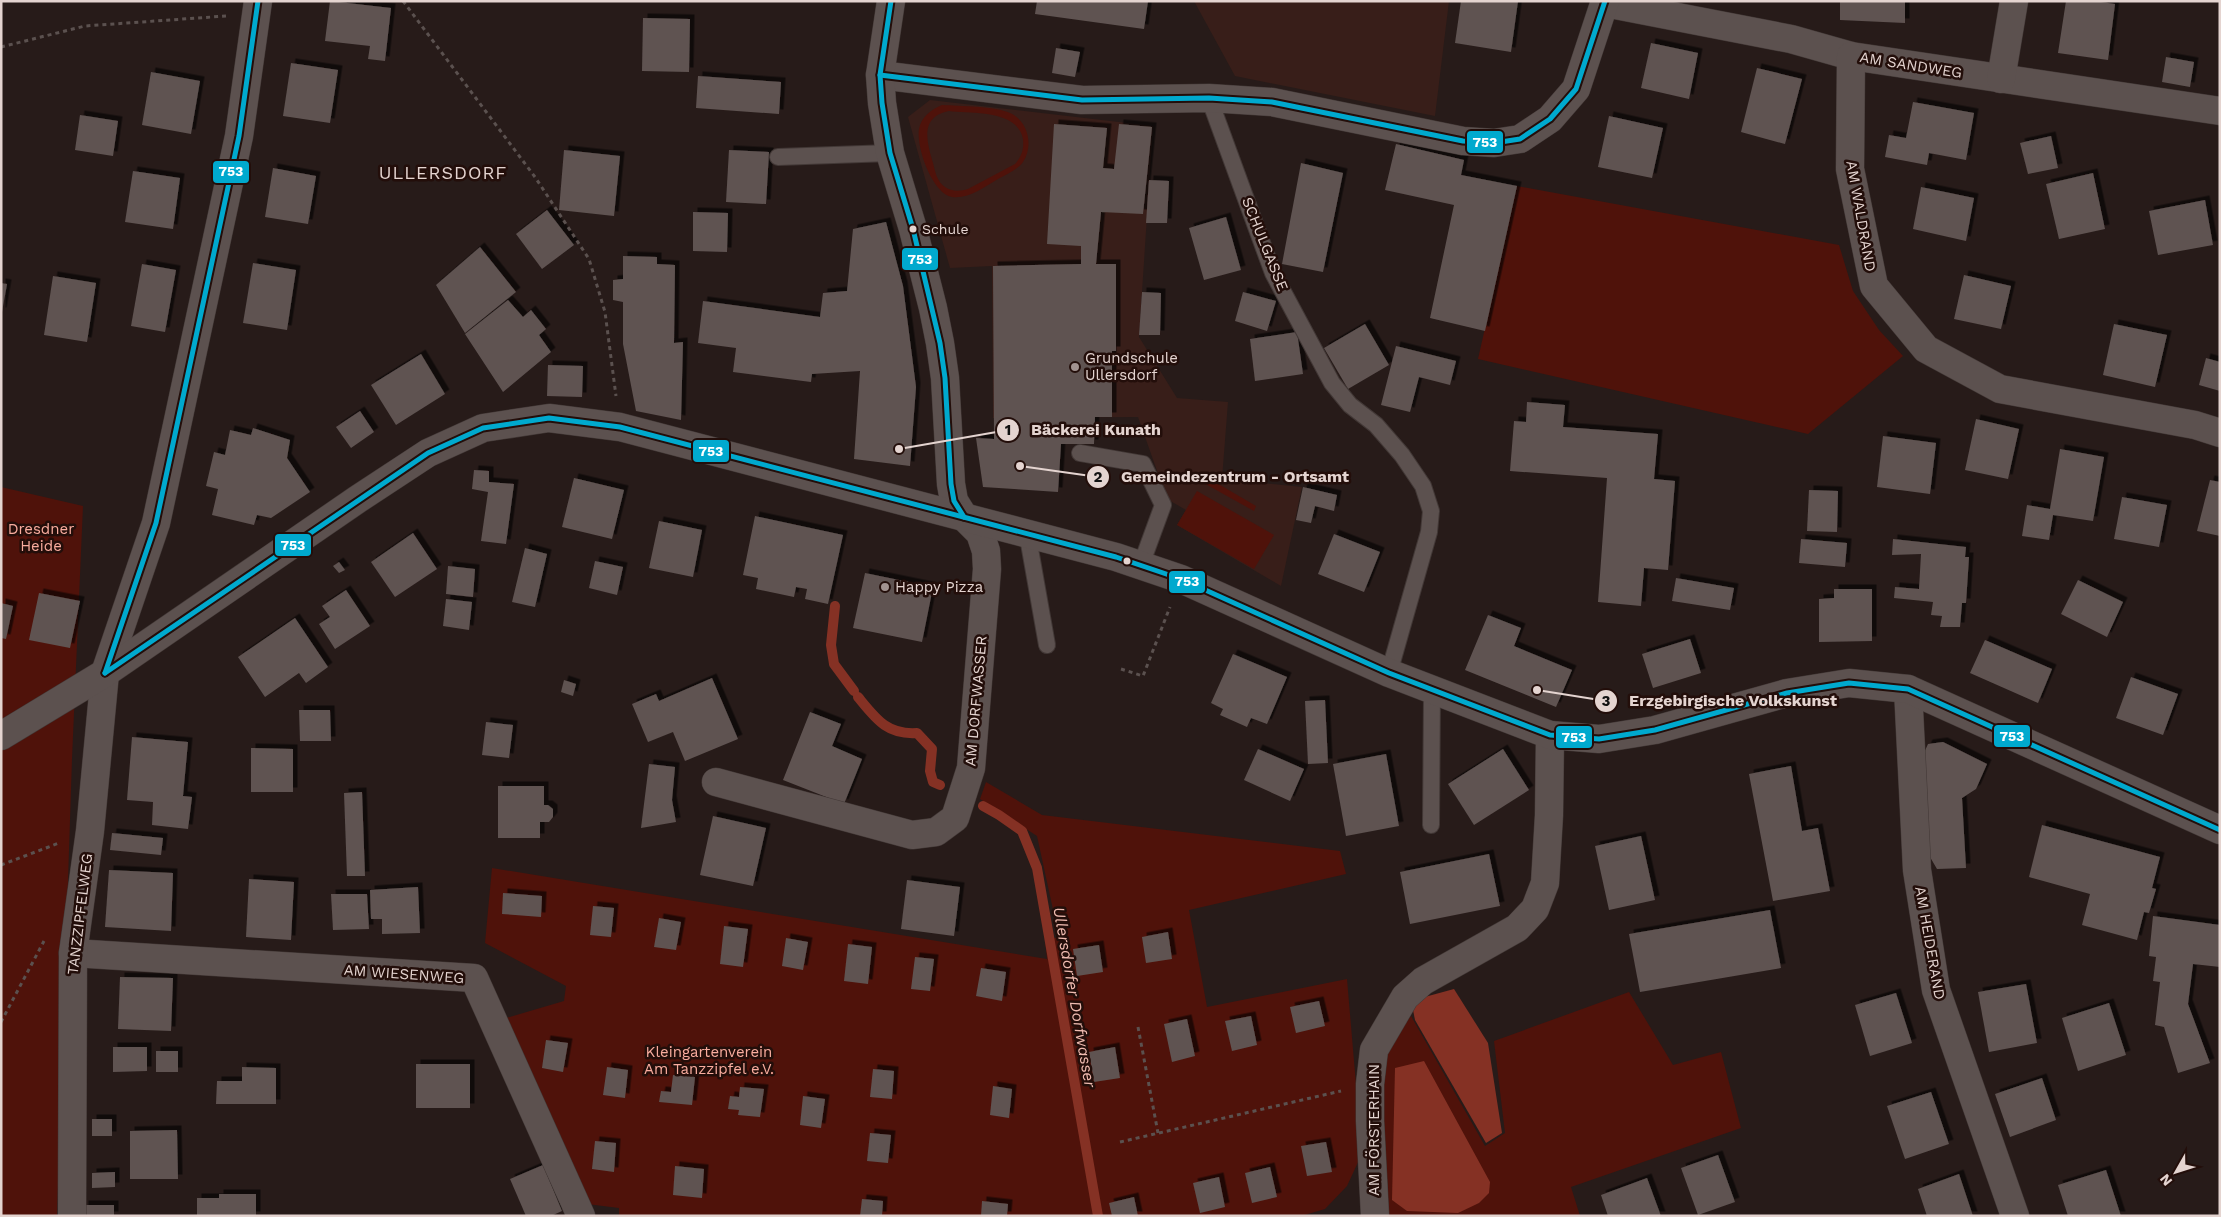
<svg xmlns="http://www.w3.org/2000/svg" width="2221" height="1217" font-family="'Work Sans',sans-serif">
	<defs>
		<filter id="shadow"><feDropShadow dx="4.5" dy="-4.5" stdDeviation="0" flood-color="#0009"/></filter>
	</defs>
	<rect width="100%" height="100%" fill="#271b19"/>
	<g fill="#381e19">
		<path d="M1194 1H1449L1435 116 1235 76Z"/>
		<path d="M930 100 1153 126 1139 337 1177 398 1228 402 1222 479 1302 487 1281 586 1177 525 1186 510 1167 499 1138 417 993 418 992 266 950 268 908 117Z"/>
	</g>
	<g fill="#4f120a" fill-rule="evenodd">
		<path d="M942 105C960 106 995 106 1010 113 1028 121 1034 146 1023 162 1017 170 1007 174 998 179 984 187 969 199 952 197 932 193 916 147 919 129 921 117 932 109 942 105ZM949 111C971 114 1017 109 1023 139 1024 149 1022 156 1015 164L968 189C961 191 952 192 945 187 937 182 935 171 933 163 927 142 919 117 949 111Z"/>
		<path d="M1517 186 1839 245 1853 291 1879 330 1903 356 1808 434 1478 359Z"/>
		<path d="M1203 475 1256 506 1254 511 1200 481Z"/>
		<path d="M1 487 83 506 72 759 57 1216H1Z"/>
		<path d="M1197 491 1274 535 1254 569 1177 525Z"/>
		<path d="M986 782 1042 815 1340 851 1346 874 1189 910 1207 1007 1347 979 1357 1096 1359 1160 1347 1186 1325 1209 1301 1216H619V1208L587 1204 506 1018 564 1001 566 986 485 943 492 868 1047 959 1045 940 1059 937 1037 836 980 799Z"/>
		<path d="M1629 992 1673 1065 1721 1052 1741 1128 1571 1187 1580 1216H1388C1385 1170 1371 1077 1394 1038 1398 1030 1405 1023 1411 1016L1485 1146 1505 1133 1494 1041Z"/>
	</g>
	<g fill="#853124">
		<path d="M1454 989 1488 1043 1502 1133 1486 1143 1415 1020 1413 1010 1421 998Z"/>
		<path d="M1424 1061 1490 1182 1489 1193 1479 1203 1458 1213 1407 1211 1392 1200 1395 1068Z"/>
	</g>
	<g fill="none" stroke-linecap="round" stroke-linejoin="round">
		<g stroke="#853124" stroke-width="10">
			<path d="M835 606 831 645 834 664 854 691"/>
			<path d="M858 697C876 719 887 735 917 733L932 749 930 771 933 782 940 785"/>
			<path d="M983 806 999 815 1022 831 1037 868 1098 1216"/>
		</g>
	</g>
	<g fill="#5f5351" filter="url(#shadow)">
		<path d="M330 1 391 8 385 61 368 59 370 46 325 41Z"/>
		<path d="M1037 1H1148L1144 29 1035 14Z"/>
		<path d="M1461 1H1518L1511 52 1455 43Z"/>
		<path d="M1840 1H1905V23L1840 20Z"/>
		<path d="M2066 1H2094L2115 4 2108 60 2058 53Z"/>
		<path d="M643 18 690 19 689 72 642 71Z"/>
		<path d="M1651 43 1698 53 1689 99 1641 88Z"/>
		<path d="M1056 48 1080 52 1075 77 1052 73Z"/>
		<path d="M2166 57 2194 62 2190 87 2162 82Z"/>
		<path d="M291 63 338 70 330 123 283 116Z"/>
		<path d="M1757 68 1802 79 1785 144 1741 132Z"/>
		<path d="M151 72 200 81 191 134 142 125Z"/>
		<path d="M698 76 781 82 779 114 696 108Z"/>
		<path d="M1913 102 1974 113 1966 160 1929 153 1927 165 1885 157 1889 135 1906 138Z"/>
		<path d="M80 115 118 121 113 156 75 150Z"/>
		<path d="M1609 116 1663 128 1652 178 1598 167Z"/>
		<path d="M1054 124 1107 128 1103 168 1114 169 1119 124 1152 127 1143 214 1101 212 1096 264H1116V351H1112V417H1095L1094 444H1061L1058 492 983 487 976 438 994 439 993 266 1081 264V246L1047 244Z"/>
		<path d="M2051 136 2058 168 2028 174 2020 143Z"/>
		<path d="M1396 144 1464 160 1461 175 1517 186 1485 331 1430 318 1454 205 1385 190Z"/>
		<path d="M564 150 620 156 614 216 559 210Z"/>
		<path d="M729 150 769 152 766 204 726 202Z"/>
		<path d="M1301 163 1343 173 1323 272 1282 264Z"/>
		<path d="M273 168 316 176 308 224 265 217Z"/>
		<path d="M133 171 180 178 173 229 125 222Z"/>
		<path d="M2093 173 2105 229 2059 239 2046 184Z"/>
		<path d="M1149 180 1169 181 1167 223H1146Z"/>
		<path d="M1921 187 1974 198 1966 241 1913 229Z"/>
		<path d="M2205 200 2213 245 2158 255 2149 211Z"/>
		<path d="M547 210 574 245 542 269 516 234Z"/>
		<path d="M693 212 728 213 727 252 693 251Z"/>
		<path d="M1226 217 1241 270 1204 280 1189 228Z"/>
		<path d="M886 222 903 286 916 387 910 466 854 459 860 371 812 374 811 382 733 372 736 348 698 343 703 301 820 317 823 293 847 291 853 229Z"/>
		<path d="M480 247 516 292 465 333 436 285Z"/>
		<path d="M623 256 657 257V264L675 265 674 343 683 342 681 420 636 411 623 344V302L613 300V280L623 279Z"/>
		<path d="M253 263 296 270 287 330 243 323Z"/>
		<path d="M142 264 176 270 165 332 131 326Z"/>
		<path d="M1964 275 2011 286 2001 329 1954 319Z"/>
		<path d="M53 276 96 283 87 342 44 335Z"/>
		<path d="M1 283 7 284 2 312H1Z"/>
		<path d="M1142 292 1161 293 1160 335H1139Z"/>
		<path d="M1243 292 1276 301 1267 331 1235 321Z"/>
		<path d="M508 300 523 317 531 310 546 329 539 335 551 352 503 392 465 334Z"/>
		<path d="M1365 324 1389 365 1348 389 1324 348Z"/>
		<path d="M2114 324 2167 335 2155 387 2103 375Z"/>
		<path d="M1297 332 1303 374 1255 381 1250 339Z"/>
		<path d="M1396 346 1456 361 1450 385 1419 377 1410 412 1381 405Z"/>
		<path d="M421 354 445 394 396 425 371 385Z"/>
		<path d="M2206 358 2220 362V391L2199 385Z"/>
		<path d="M548 365 583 366 582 397 547 396Z"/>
		<path d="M1527 402 1565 405 1563 427 1658 434 1654 479 1675 481 1668 570 1644 568 1641 606 1598 602 1607 478 1510 471 1514 421 1526 422Z"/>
		<path d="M360 411 374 432 351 448 336 427Z"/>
		<path d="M1976 419 2019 429 2008 479 1965 470Z"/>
		<path d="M253 428 290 440 287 458 310 492 271 518 257 515 254 525 212 515 218 489 206 486 214 452 225 455 230 430 251 435Z"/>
		<path d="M1883 436 1936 443 1930 494 1877 487Z"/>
		<path d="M2060 449 2104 457 2093 521 2053 515 2049 540 2022 536 2027 505 2050 509Z"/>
		<path d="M474 470 489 471V482L514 484 506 544 481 541 488 492 472 489Z"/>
		<path d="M574 478 624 490 612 539 562 527Z"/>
		<path d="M2210 480 2220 482V536L2197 531Z"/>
		<path d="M1303 487 1337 495 1334 511 1315 506 1311 523 1296 520Z"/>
		<path d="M1809 490 1838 491 1837 532 1807 531Z"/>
		<path d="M2122 497 2167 505 2159 547 2114 539Z"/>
		<path d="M755 516 843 535 828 604 805 599 807 589 796 587 794 597 756 589 758 578 743 575Z"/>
		<path d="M659 521 702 530 693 577 649 568Z"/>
		<path d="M413 533 437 569 395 597 371 562Z"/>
		<path d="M1334 534 1380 552 1364 592 1318 574Z"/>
		<path d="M1801 539 1847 543 1845 567 1799 563Z"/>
		<path d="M1893 539 1966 547 1965 557H1969L1966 603H1962L1960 627H1940L1942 616 1931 615 1933 602 1894 598 1895 587 1919 589 1921 554 1892 555Z"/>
		<path d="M525 548 547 554 535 607 512 602Z"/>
		<path d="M595 561 623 567 617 595 589 588Z"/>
		<path d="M339 562 345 570 339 573 333 566Z"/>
		<path d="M448 566 475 569 473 597 446 594Z"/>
		<path d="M865 573 933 587 922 642 853 628Z"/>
		<path d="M1676 578 1734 588 1730 610 1672 601Z"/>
		<path d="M2078 580 2123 602 2107 637 2061 614Z"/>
		<path d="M1834 589H1872V641L1819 642V599L1834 598Z"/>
		<path d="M346 590 370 626 335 649 319 624 330 617 322 606Z"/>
		<path d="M39 593 80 601 70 648 29 640Z"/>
		<path d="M446 599 472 602 469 630 443 626Z"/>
		<path d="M1 603 13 606 6 639 1 638Z"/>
		<path d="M1488 615 1521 628 1514 646 1572 670 1556 707 1465 670Z"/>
		<path d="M295 618 328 667 306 683 299 673 265 697 238 657Z"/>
		<path d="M1690 639 1701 673 1653 688 1642 654Z"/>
		<path d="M1985 640 2052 669 2038 703 1970 673Z"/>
		<path d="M1233 654 1287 677 1267 724 1251 718 1247 727 1220 715 1223 709 1211 703Z"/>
		<path d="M2131 677 2178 694 2163 735 2116 718Z"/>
		<path d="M712 678 738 739 685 761 673 732 648 742 632 704 656 694 659 701Z"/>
		<path d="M564 680 576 684 573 696 561 692Z"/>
		<path d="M1325 700 1328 763 1308 764 1305 701Z"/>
		<path d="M299 710H330L331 741H300Z"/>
		<path d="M810 712 841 724 832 746 862 759 844 804 783 780Z"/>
		<path d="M486 722 513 725 509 758 482 755Z"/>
		<path d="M132 737 188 742 183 796 192 797 188 829 152 825 153 802 127 800Z"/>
		<path d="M1943 742 1987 764 1976 789 1962 798 1966 868 1937 869 1930 857 1923 755 1928 744Z"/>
		<path d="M251 748 293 749V792H251Z"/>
		<path d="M1258 749 1304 769 1290 801 1244 780Z"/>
		<path d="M1503 749 1529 790 1474 825 1448 784Z"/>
		<path d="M1386 754 1399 826 1346 836 1333 764Z"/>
		<path d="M649 764 675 767 672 800 676 822 641 828Z"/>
		<path d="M1791 766 1802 831 1818 828 1830 891 1773 901 1749 774Z"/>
		<path d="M498 786H544V805H548L553 809V817L549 822H540V838H498Z"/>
		<path d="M362 792 365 876H347L344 793Z"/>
		<path d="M713 816 766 828 753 886 700 875Z"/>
		<path d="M2042 825 2160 857 2152 888 2156 889 2149 913 2144 912 2137 940 2082 925 2090 894 2029 877Z"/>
		<path d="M112 833 163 838 161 855 110 850Z"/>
		<path d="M1641 836 1655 900 1609 910 1595 846Z"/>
		<path d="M1489 854 1500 906 1410 924 1400 872Z"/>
		<path d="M109 870 173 873 171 931 105 927Z"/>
		<path d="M249 879 294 882 291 940 246 937Z"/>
		<path d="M907 880 960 887 954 936 901 929Z"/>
		<path d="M418 887 420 933 382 934V919H371L370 890Z"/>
		<path d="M503 893 542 896 541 917 502 914Z"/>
		<path d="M331 894H367L369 929 333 930Z"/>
		<path d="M593 906 614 908 611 937 590 935Z"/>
		<path d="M1770 910 1781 968 1640 992 1629 934Z"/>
		<path d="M2153 916 2220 925V967L2193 964 2188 1004 2210 1063 2178 1073 2164 1027 2155 1025 2160 982 2153 981 2156 957 2149 956Z"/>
		<path d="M659 918 681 922 676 950 654 947Z"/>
		<path d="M724 926 748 929 743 967 720 964Z"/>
		<path d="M1168 932 1172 959 1146 963 1142 937Z"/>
		<path d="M786 938 808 942 803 970 782 966Z"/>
		<path d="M848 944 872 947 868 984 844 981Z"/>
		<path d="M1099 945 1103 972 1077 976 1073 949Z"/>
		<path d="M915 957 934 959 930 991 911 989Z"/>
		<path d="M981 968 1006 972 1002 1001 976 996Z"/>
		<path d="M120 977 173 978 171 1031 118 1029Z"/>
		<path d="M2026 984 2037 1043 1989 1052 1978 992Z"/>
		<path d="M1896 993 1912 1043 1870 1056 1855 1005Z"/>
		<path d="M1319 1001 1325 1026 1296 1033 1290 1007Z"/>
		<path d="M2109 1003 2126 1055 2078 1071 2062 1018Z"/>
		<path d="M1251 1016 1257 1045 1232 1051 1225 1021Z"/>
		<path d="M1187 1019 1195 1056 1172 1062 1164 1024Z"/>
		<path d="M546 1040 568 1043 563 1072 542 1068Z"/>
		<path d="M113 1047H147V1071L113 1072Z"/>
		<path d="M1115 1047 1120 1078 1094 1082 1089 1052Z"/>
		<rect x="156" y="1051" width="22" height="21"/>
		<rect x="416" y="1064" width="54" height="44"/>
		<path d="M242 1067 276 1068V1104H216L217 1081H242Z"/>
		<path d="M607 1067 628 1070 625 1098 603 1095Z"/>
		<path d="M873 1069 894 1071 892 1099 870 1097Z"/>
		<path d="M673 1075 695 1077 692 1105 659 1102 661 1091 671 1092Z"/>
		<path d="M2042 1078 2056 1120 2010 1137 1995 1094Z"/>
		<path d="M993 1086 1012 1089 1009 1118 990 1115Z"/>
		<path d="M740 1087 764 1089 760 1117 738 1115 739 1110 728 1109 730 1096 739 1097Z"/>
		<path d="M1931 1092 1949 1144 1905 1159 1887 1106Z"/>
		<path d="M803 1096 825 1099 821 1128 800 1125Z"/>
		<rect x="92" y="1119" width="20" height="17"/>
		<path d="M177 1130 178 1179H130V1131Z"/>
		<path d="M870 1133 891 1135 888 1163 867 1161Z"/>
		<path d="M595 1141 616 1143 614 1172 592 1169Z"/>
		<path d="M1326 1142 1332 1172 1307 1176 1301 1146Z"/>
		<path d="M1718 1155 1735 1202 1698 1215 1681 1168Z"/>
		<path d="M543 1165 562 1211 551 1216H526L510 1179Z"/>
		<path d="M675 1166 704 1169 702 1198 673 1195Z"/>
		<path d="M1270 1167 1277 1197 1252 1203 1245 1173Z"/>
		<path d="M2106 1170 2121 1216H2068L2058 1185Z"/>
		<path d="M115 1172V1187L92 1188V1173Z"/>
		<path d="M1959 1174 1973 1216H1927L1918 1189Z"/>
		<path d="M1219 1177 1225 1207 1200 1213 1193 1183Z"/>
		<path d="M1647 1178 1661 1216H1608L1601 1195Z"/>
		<path d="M219 1194H256V1216H197V1198H219Z"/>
		<path d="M1134 1197 1138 1216H1112L1109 1203Z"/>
		<path d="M862 1199 883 1201 882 1216H860Z"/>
		<path d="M982 1201 1008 1204 1007 1216H981Z"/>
		<rect x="84" y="1205" width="30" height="11"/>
	</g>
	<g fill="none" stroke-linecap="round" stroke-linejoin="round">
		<defs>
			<g id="service">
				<path d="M1209 98 1273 273 1332 383 1350 405 1376 425 1402 455 1423 486 1431 511 1429 532 1389 673"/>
				<path d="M778 157 890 153"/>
				<path d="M1080 453 1143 464 1163 505 1141 565"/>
				<path d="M1027 532 1047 645"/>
				<path d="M1431 825 1432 690"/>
			</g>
			<g id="minor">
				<path d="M1605 3 1791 39 1851 56 2220 111"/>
				<path d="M1851 56 1850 169 1874 286 1926 349 2000 389 2195 425 2220 433"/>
				<path d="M880 75 1082 100 1209 98 1272 102 1463 141 1494 143 1520 139 1550 119 1576 89 1605 1"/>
				<path d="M2001 79 2014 1"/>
				<path d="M1908 689 1917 870 1936 990 2015 1216"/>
				<path d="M716 782 912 835 936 832 955 818 971 768 987 569 986 551 980 533 964 517 954 501 951 484 945 378 940 343 933 308 913 229 890 153 882 103 880 75 891 1"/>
				<path d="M73 953 474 978 581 1216"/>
				<path d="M72 1216 73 953 90 831 105 673 156 523 239 136 258 1"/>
				<path d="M1375 1216 1370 1121V1084L1374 1050 1405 997 1423 981 1517 928 1535 909 1545 883 1549 815 1550 735"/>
			</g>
			<path id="secondary" d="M1 736 105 673 358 499 428 453 483 428 549 418 620 427 1116 557 1181 579 1389 673 1550 735 1599 739 1655 730 1787 693 1849 683 1908 689 2220 830"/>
		</defs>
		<use href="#service" stroke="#423836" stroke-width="18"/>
		<use href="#minor" stroke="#423836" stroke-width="29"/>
		<use href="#secondary" stroke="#423836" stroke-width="29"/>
		<g stroke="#5b514f" stroke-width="3" stroke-dasharray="4 4" stroke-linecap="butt">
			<path d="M403 1 535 177 589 259 605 312 616 396"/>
			<path d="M1 47 85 26 226 16"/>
			<path d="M1121 669 1143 676 1170 607"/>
			<path d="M1 865 59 843"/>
			<path d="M1 1022 44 941"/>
			<path d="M1138 1027 1158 1133"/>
			<path d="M1120 1142 1341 1091"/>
		</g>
		<use href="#service" stroke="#5c514f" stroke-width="16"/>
		<use href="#minor" stroke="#5c514f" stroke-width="28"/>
		<use href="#secondary" stroke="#5c514f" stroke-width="28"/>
		<defs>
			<g id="bus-1">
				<path d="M891 1 880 75 882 103 890 153 913 229 940 343 945 378 951 484 954 501 964 517"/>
				<path d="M880 75 1082 100 1209 98 1272 102 1463 141 1494 143 1520 139 1550 119 1576 89 1605 1"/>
				<path d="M105 673 428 453 483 428 549 418 620 427 1116 557 1181 579 1389 673 1550 735 1599 739 1655 730 1787 693 1849 683 1908 689 2220 830"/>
				<path d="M105 673 156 523 239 136 258 1"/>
			</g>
		</defs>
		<use href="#bus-1" stroke="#230e0a" stroke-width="9"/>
		<use href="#bus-1" stroke="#00a9ce" stroke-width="5"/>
	</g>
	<g fill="#e4d4d0" stroke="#230e0a" stroke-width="2">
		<circle cx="913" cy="229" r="4.5"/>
		<circle cx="1127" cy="561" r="4.5"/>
	</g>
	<g fill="#a29390" stroke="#230e0a" stroke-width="2">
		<circle cx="1075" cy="367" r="5"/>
		<circle cx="885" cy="587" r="5"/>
	</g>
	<g text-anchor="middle" stroke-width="5" stroke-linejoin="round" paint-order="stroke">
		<g font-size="14" fill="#e4d4d0" stroke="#230e0a" text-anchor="start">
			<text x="922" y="234">Schule</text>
		</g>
		<g font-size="15" fill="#e4d4d0" stroke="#230e0a">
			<text transform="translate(1911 65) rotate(9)" y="5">AM SANDWEG</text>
			<text transform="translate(1861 216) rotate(80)" y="5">AM WALDRAND</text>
			<text transform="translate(1265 244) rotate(68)" y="5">SCHULGASSE</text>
			<text transform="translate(976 701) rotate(-85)" y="5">AM DORFWASSER</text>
			<text transform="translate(80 914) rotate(-83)" y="5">TANZZIPFELWEG</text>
			<text transform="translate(1930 943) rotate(80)" y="5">AM HEIDERAND</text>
			<text transform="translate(404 974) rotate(4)" y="5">AM WIESENWEG</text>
			<text transform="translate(1374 1130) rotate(-90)" y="5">AM FÖRSTERHAIN</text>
		</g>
		<g font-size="15" fill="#e4d4d0" stroke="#230e0a" text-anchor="start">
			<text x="1085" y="363">Grundschule<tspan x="1085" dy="17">Ullersdorf</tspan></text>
			<text x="895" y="592">Happy Pizza</text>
		</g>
		<g font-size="15" fill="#f9ac9e" stroke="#230e0a">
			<text x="41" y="534">Dresdner<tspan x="41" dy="17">Heide</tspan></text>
			<text x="709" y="1057">Kleingartenverein<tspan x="709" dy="17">Am Tanzzipfel e.V.</tspan></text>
		</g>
		<g font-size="16" font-style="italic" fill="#efbbb0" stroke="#230e0a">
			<text transform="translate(1075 997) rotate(80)" y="6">Ullersdorfer Dorfwasser</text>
		</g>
		<g font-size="18" letter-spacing="1" fill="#e4d4d0" stroke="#230e0a">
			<text x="443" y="179">ULLERSDORF</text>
		</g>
	</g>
	<path fill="none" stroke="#e4d4d0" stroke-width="2" d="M899 449L1008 430M1020 466L1098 477M1537 690L1606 701"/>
	<g fill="#e4d4d0" stroke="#230e0a" stroke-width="2">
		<circle cx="899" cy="449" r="5"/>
		<circle cx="1020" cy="466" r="5"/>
		<circle cx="1537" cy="690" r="5"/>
		<circle cx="1008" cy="430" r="12"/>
		<circle cx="1098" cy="477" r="12"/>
		<circle cx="1606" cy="701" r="12"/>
	</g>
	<g font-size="15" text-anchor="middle" font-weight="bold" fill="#111">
		<text x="1008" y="435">1</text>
		<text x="1098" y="482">2</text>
		<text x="1606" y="706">3</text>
	</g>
	<g font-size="16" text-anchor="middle" font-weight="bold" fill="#e4d4d0" stroke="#230e0a" stroke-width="5" stroke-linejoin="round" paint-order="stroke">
		<text x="1096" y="435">Bäckerei Kunath</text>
		<text x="1235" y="482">Gemeindezentrum - Ortsamt</text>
		<text x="1733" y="706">Erzgebirgische Volkskunst</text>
	</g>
	<g stroke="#230e0a" stroke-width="2">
		<rect x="1466" y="130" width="38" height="24" rx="5" fill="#00a9ce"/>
		<rect x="212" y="160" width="38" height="24" rx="5" fill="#00a9ce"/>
		<rect x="901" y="247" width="38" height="24" rx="5" fill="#00a9ce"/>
		<rect x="692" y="439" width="38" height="24" rx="5" fill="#00a9ce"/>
		<rect x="274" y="533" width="38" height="24" rx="5" fill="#00a9ce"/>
		<rect x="1168" y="570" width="38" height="24" rx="5" fill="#00a9ce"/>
		<rect x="1993" y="724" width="38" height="24" rx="5" fill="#00a9ce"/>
		<rect x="1555" y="725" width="38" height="24" rx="5" fill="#00a9ce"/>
	</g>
	<g font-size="14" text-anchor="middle" font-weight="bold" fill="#fff">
		<text x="1485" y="147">753</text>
		<text x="231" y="176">753</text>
		<text x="920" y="264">753</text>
		<text x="711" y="456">753</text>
		<text x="293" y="550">753</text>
		<text x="1187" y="586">753</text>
		<text x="2012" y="741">753</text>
		<text x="1574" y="742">753</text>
	</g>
	<rect width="2221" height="1217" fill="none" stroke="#e4d4d0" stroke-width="5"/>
	<g transform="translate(2176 1172) rotate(231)" stroke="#230e0a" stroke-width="4" paint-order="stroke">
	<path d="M0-4L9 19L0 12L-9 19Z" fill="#e4d4d0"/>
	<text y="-8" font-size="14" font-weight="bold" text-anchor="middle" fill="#e4d4d0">N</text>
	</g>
</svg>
